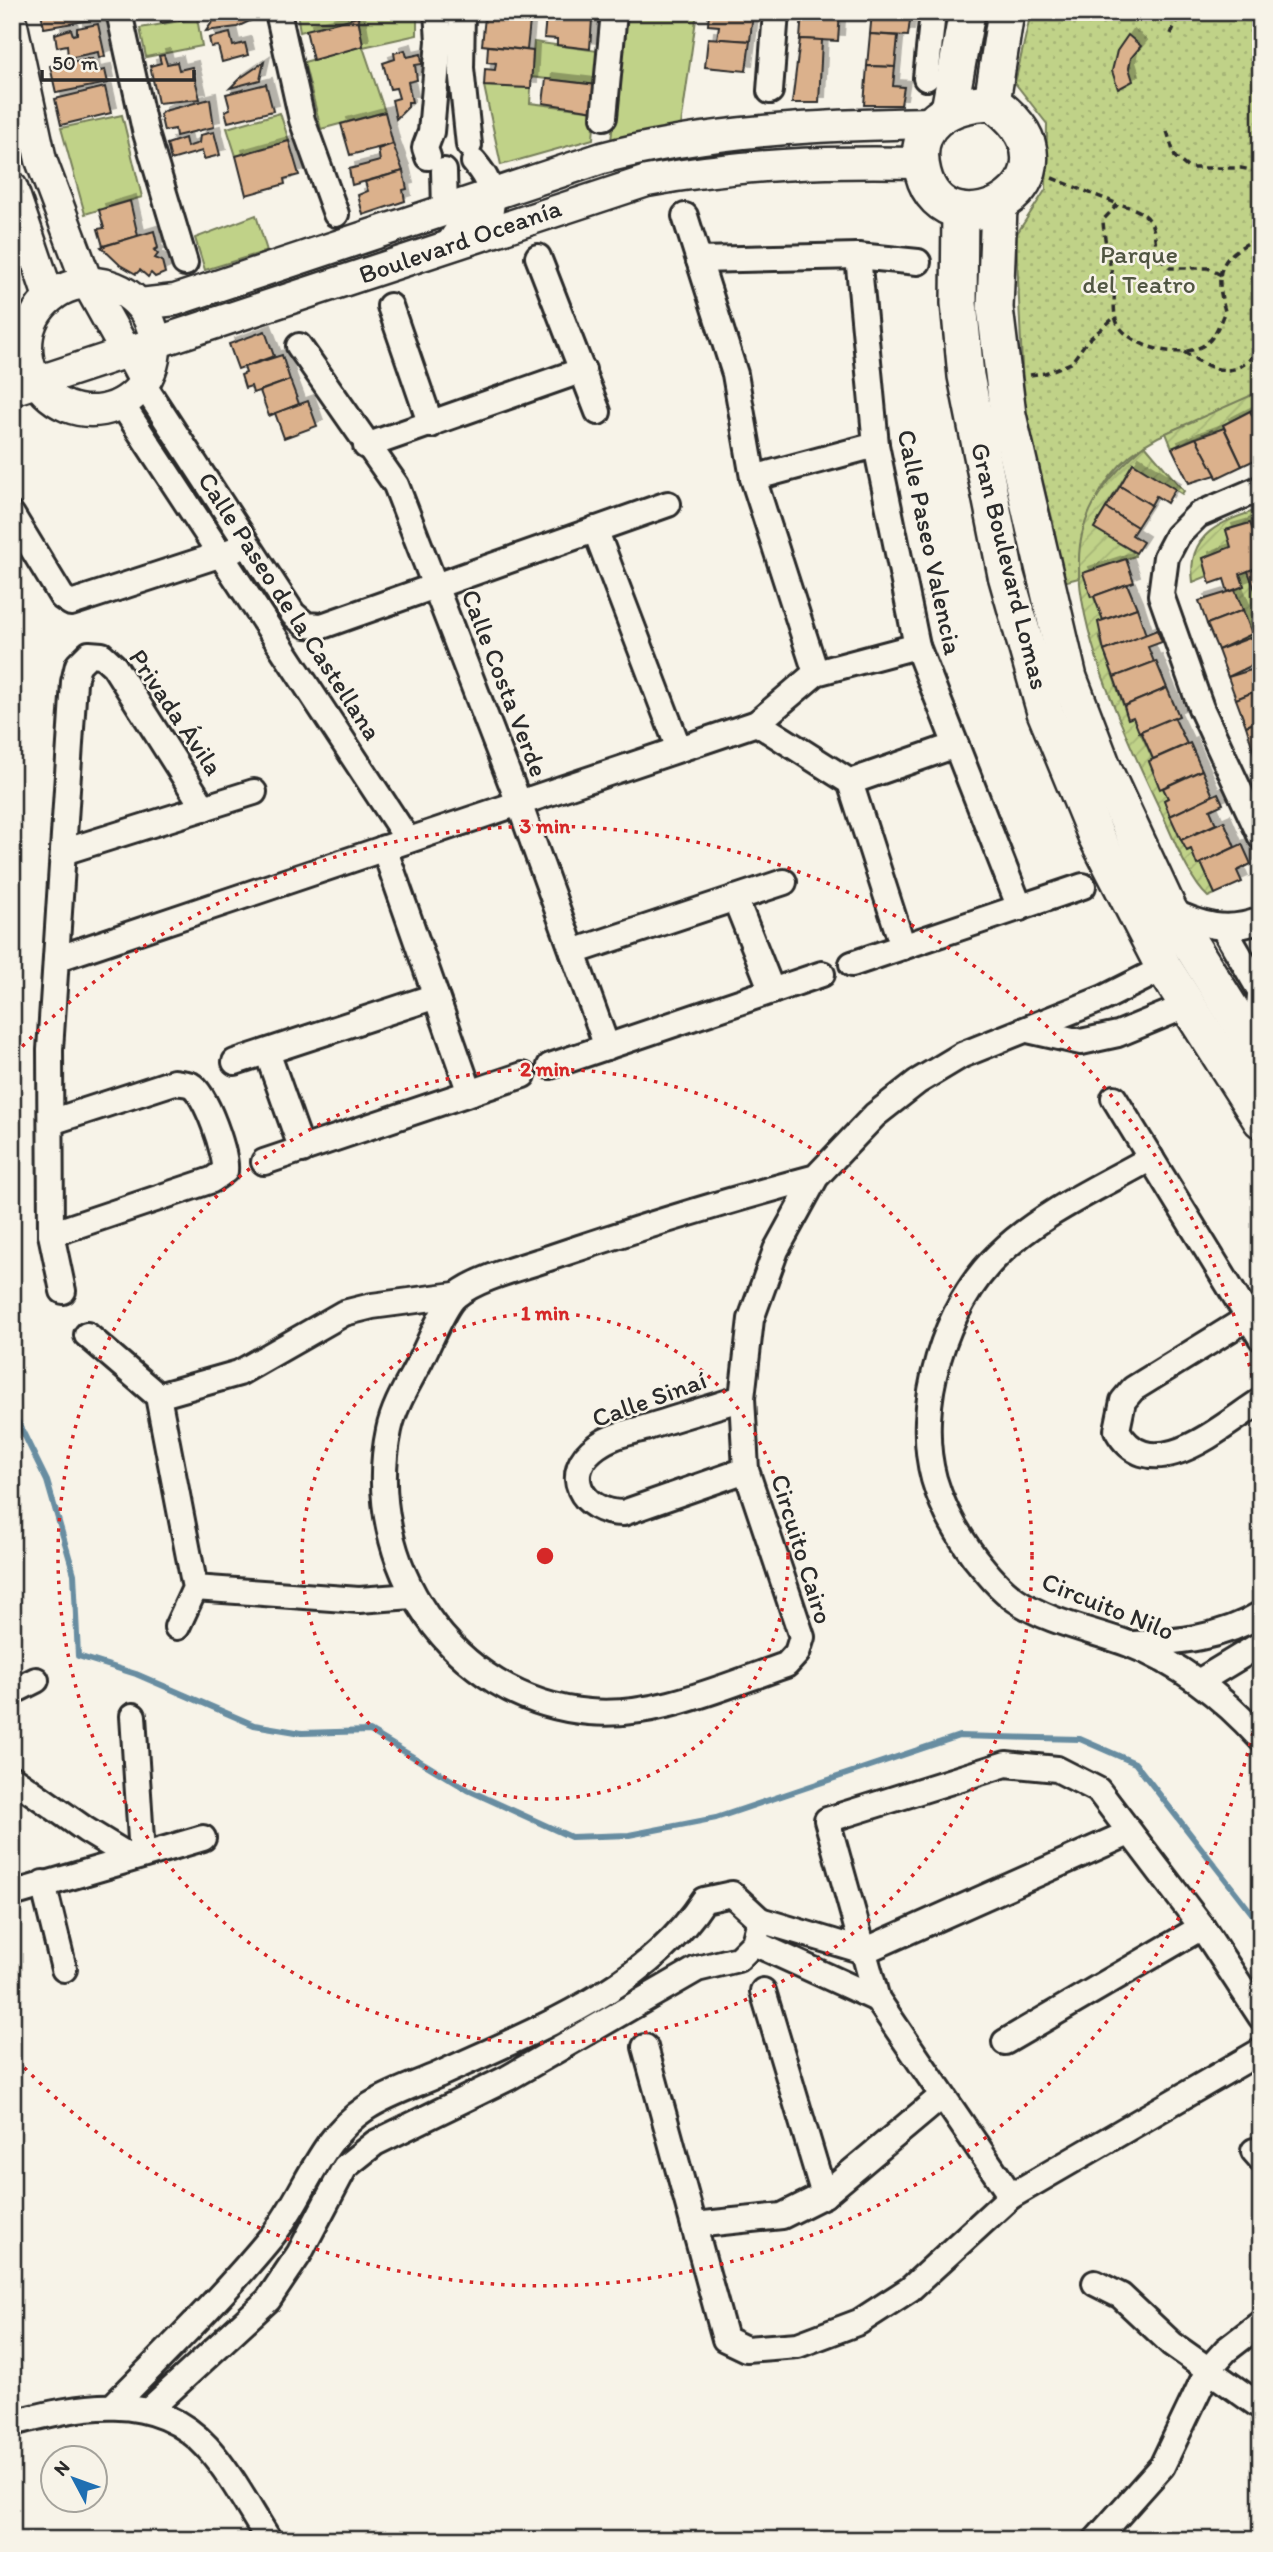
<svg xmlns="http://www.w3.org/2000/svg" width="1273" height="2552" font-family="Itim,sans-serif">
	<defs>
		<pattern id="park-dots" width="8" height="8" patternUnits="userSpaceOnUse" patternTransform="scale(1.75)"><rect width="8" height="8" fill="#c0d288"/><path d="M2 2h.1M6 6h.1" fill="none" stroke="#a5b476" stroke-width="1.8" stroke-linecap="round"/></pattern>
		<pattern id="garden-furrows" width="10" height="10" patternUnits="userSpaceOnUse" patternTransform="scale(1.75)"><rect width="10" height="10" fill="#c0d288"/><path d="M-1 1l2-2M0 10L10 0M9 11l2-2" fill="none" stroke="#a5b476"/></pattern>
		<filter id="shadow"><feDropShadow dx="6" dy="-6" stdDeviation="0" flood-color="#0004"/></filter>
	</defs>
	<rect width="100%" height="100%" fill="#f7f3e8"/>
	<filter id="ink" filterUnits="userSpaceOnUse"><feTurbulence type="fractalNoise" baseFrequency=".0143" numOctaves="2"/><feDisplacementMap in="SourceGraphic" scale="14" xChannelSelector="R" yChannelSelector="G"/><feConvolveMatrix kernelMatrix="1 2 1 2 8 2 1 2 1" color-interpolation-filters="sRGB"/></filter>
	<g filter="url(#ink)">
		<g fill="#c0d288" stroke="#767e5a" stroke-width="2">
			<path d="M297 12H417V35L363 47 385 112 321 129 304 62 363 46 358 18 300 32Z"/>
			<path d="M625 12H697L681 126 611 141Z"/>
			<path d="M197 18 202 46 146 57 140 28Z"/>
			<path d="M534 42 598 51 597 85 531 77Z"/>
			<path d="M484 86 531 88 530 103 595 111 593 139 501 165Z"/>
			<path d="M280 113 289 141 236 156 227 128Z"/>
			<path d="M122 115 142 197 85 214 61 128Z"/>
			<path d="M256 215 267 251 205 270 195 238Z"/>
		</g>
		<path fill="url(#park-dots)" stroke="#767e5a" stroke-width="2" d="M1031 12H1261V391C1235 410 1201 418 1173 430 1107 457 1081 511 1079 578L1063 582 1053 522 1024 409 1016 235 1046 189 1047 124 1015 83Z"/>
		<g fill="url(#garden-furrows)" stroke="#767e5a" stroke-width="2">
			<path d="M1261 391V405L1223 425 1224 428 1214 433 1212 430 1172 448 1166 433Z"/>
			<path d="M1145 445 1184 491 1182 494 1133 463 1094 528 1135 553V556L1084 573 1103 620 1098 622 1103 634 1099 636 1128 719 1133 717 1153 759 1149 762 1160 788H1163L1168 798 1164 800 1187 851 1191 849 1197 864 1201 863 1215 894 1208 897C1190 881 1174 840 1164 818 1130 746 1070 624 1080 545 1086 502 1113 472 1145 445Z"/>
			<path d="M1261 509V543H1258L1250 523 1226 530 1231 547 1203 558 1208 576 1193 582C1186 533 1222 521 1261 509Z"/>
			<path d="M1248 571 1261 605V660L1252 638 1240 641 1239 639 1252 634 1235 590 1244 586 1240 574Z"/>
		</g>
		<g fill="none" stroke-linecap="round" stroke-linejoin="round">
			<path stroke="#678da1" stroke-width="6" d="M12 1410 47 1481 74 1574 78 1656 136 1674 254 1725 302 1733 370 1731 468 1790 571 1837 629 1835 716 1818 959 1736 1080 1739 1135 1763 1261 1925"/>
		</g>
		<g fill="#dbb18c" stroke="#2b2b2b" stroke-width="2" filter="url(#shadow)">
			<path d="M41 12H90L91 20 44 28Z"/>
			<path d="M154 12H192V18L161 23 160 16H155Z"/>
			<path d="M219 12H258V17L237 27 206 31 213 21 220 20Z"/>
			<path d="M485 12H530V21L485 17Z"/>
			<path d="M556 12H592V19L555 16Z"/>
			<path d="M709 12H753L750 41 717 39 719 26 708 25Z"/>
			<path d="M802 12H840L838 41 800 39Z"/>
			<path d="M872 12H911L908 36 870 34Z"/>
			<path d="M546 16 592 19 590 49 557 45V39L544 38Z"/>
			<path d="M358 17 363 46 313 60 306 30Z"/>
			<path d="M485 17 530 21 527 50 482 45Z"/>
			<path d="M98 24 105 56 99 58 98 52 68 58 67 45 57 47 55 34 71 29 73 35 77 34V28Z"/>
			<path d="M230 33 233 46 245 43 248 55 222 62 218 46 211 47 209 38Z"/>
			<path d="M870 34 898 36 895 67 867 66Z"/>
			<path d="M1128 35 1141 46 1131 58 1129 68 1133 81 1118 89 1112 71 1117 51Z"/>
			<path d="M708 38 750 41 746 71 705 67Z"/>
			<path d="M800 39 822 40 819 103H792Z"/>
			<path d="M488 46 533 51 531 88 484 86 485 69 495 70 496 63 487 62Z"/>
			<path d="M405 50 407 57 421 54 422 64 415 65 417 80 408 82 412 102H408V107L396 119 392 100 399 98 396 88 390 89 383 63 395 59 394 53Z"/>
			<path d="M164 55 167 64 177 62 179 70 192 67 200 99 158 103 150 66 161 63 159 56Z"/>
			<path d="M92 58 94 72 105 70 108 83 56 93 50 66Z"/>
			<path d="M264 62 260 80 230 88 239 79Z"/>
			<path d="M867 66 895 67 893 86 904 87 901 105H864Z"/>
			<path d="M546 79 597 85 595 111 543 103Z"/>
			<path d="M266 84 273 111 228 122 225 111 230 109 226 94Z"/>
			<path d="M105 87 111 113 61 125 55 99Z"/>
			<path d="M210 99 214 127 176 136 175 129 164 131 160 114 164 111Z"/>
			<path d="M385 112 393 144 350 155 341 124Z"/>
			<path d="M214 132 220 155 204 159 202 151 171 160 167 144 185 138 187 147 199 143 200 135Z"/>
			<path d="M289 141 299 175 284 179 285 184 246 195 236 156Z"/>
			<path d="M393 144 403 171 352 185 349 169 380 161 378 149Z"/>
			<path d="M403 171 407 189 403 190 405 201 363 215 358 195 368 191 365 182Z"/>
			<path d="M130 201 138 236 103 246 98 229 104 228 99 210Z"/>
			<path d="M154 231 158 248 154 250 158 254 155 258 162 261 165 273 155 277 151 273 148 277 140 270 136 274 120 265 101 247Z"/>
			<path d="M265 331 274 356 238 369 229 344Z"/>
			<path d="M282 355 290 380 253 393 251 386 245 388 241 375 246 373 244 367Z"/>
			<path d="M290 380 299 404 269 416 260 391Z"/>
			<path d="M308 401 317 426 284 438 275 413Z"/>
			<path d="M1261 405V433L1250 411Z"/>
			<path d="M1250 411 1261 433V457L1242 466 1223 425Z"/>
			<path d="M1224 428 1242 466 1217 478 1196 438Z"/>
			<path d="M1196 438 1216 475 1189 483 1172 448Z"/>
			<path d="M1133 463 1175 489 1167 503 1156 496 1151 505 1120 486Z"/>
			<path d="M1120 486 1151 505 1137 527 1106 508Z"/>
			<path d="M1106 508 1137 527 1132 535 1143 542 1136 553 1094 528Z"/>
			<path d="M1250 523 1258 543H1261V566L1240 574 1244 586 1228 592 1224 579 1210 584 1203 558 1231 547 1226 530Z"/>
			<path d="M1126 559 1134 582 1091 597 1083 573Z"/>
			<path d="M1261 566V594L1257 595 1248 571Z"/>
			<path d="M1127 584 1137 608 1103 620 1094 596Z"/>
			<path d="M1235 590 1243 610 1207 624 1199 601Z"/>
			<path d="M1137 608 1146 635 1104 651 1098 622Z"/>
			<path d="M1243 610 1252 634 1218 650 1207 624Z"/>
			<path d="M1157 630 1162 642 1148 647 1154 662 1114 677 1104 651Z"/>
			<path d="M1252 637 1261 661 1228 677 1218 650Z"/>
			<path d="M1156 661 1167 688 1124 706 1114 677Z"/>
			<path d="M1261 667V689L1236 699 1228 677Z"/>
			<path d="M1167 688 1179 716 1139 732 1133 717 1128 719 1124 706Z"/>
			<path d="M1261 689V721L1246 726 1236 699Z"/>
			<path d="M1174 717 1187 744 1153 759 1141 731Z"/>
			<path d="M1261 721V750L1254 753 1246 726Z"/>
			<path d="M1190 743 1202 770 1160 789 1149 761Z"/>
			<path d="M1202 770 1213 796 1170 816 1164 800 1168 798 1163 788Z"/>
			<path d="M1218 793 1223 804 1210 810 1216 824 1181 840 1170 816Z"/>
			<path d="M1224 821 1235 847 1197 865 1191 849 1187 851 1181 840Z"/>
			<path d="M1242 844 1251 864 1237 871 1242 882 1215 894 1201 863Z"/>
		</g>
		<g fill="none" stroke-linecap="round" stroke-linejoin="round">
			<defs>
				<g id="minor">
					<path d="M119 12 145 130 185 263"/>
					<path d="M278 12 302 120 336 214"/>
					<path d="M462 12 461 68 469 145"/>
					<path d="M926 78 933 12"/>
					<path d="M770 91 776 12"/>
					<path d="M604 117 614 12"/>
					<path d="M428 157 425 148 431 132 439 41 437 12"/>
					<path d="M444 171 445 210"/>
					<path d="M685 216 735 374 753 478 816 673"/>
					<path d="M448 244 458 229 489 216C497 196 487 177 474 162"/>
					<path d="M538 257 598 412"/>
					<path d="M699 260 858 256"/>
					<path d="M918 262 858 256 876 445 917 646 1020 908"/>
					<path d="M390 306 431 425"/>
					<path d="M299 346 396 485 519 803 607 1047"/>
					<path d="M126 352 143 384 293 614 306 625 322 626 668 504"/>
					<path d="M121 403 408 840"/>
					<path d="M366 446 583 370"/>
					<path d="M753 478 876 445"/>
					<path d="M1261 488 1198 515 1177 536 1166 557 1161 595 1201 708 1261 837"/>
					<path d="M12 515 62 597 71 603 234 550"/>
					<path d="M595 529 679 749"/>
					<path d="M757 723 850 782 903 947"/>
					<path d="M850 782 956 745"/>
					<path d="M384 848 470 1093"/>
					<path d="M63 852 254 792"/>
					<path d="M735 898 772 991"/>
					<path d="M1169 910C1201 926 1227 933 1261 920"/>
					<path d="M1224 929 1258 987"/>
					<path d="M573 952 784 882"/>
					<path d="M56 959 757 723 816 673 917 646"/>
					<path d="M852 964 1083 886"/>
					<path d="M1028 1030 1081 1042 1118 1034 1186 1006"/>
					<path d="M1256 1049 1261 982"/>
					<path d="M267 1052 302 1150"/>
					<path d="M235 1062 436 996"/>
					<path d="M550 1066 822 974"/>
					<path d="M1114 1098 1261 1338"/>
					<path d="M1151 1158C1100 1187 1041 1213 999 1254 944 1306 914 1406 934 1479 942 1507 958 1535 975 1558 987 1573 1000 1589 1016 1600 1049 1623 1092 1630 1129 1644 1181 1664 1224 1698 1261 1739"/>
					<path d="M264 1162 523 1075"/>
					<path d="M816 1177C725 1201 635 1229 546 1259 520 1268 478 1278 457 1295 445 1303 429 1344 421 1359 410 1381 394 1405 389 1430 361 1562 452 1700 589 1712 656 1718 724 1686 786 1665L797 1653 802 1637 746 1470 742 1398 751 1319 776 1250 816 1177 875 1115 917 1082 962 1055 1104 998 1164 968"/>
					<path d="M51 1234 212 1180 225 1171C227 1155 206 1093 191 1085 187 1083 179 1083 174 1082L51 1122"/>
					<path d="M63 1291 51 1234 50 1050 74 682 78 665 89 654 102 655 114 666 204 808"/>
					<path d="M1248 1318 1133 1389 1123 1401 1117 1430C1151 1491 1221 1426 1261 1401"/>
					<path d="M87 1335 158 1396 195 1588 177 1627"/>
					<path d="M158 1396 239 1373 344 1313 372 1306 455 1295"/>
					<path d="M742 1398C711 1408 679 1417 648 1427 631 1432 612 1435 597 1446 560 1472 581 1513 623 1513L746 1470"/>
					<path d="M195 1588 359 1600 412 1596"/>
					<path d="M1134 1644C1178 1642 1222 1638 1261 1614"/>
					<path d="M1200 1681 1261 1644"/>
					<path d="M12 1692 36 1680"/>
					<path d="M133 1716 142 1855"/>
					<path d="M12 1778 86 1830 132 1858"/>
					<path d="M43 1883 64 1969"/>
					<path d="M12 1894 203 1838"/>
					<path d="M760 1920 864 1951 1129 1833"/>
					<path d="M754 1943 877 1999"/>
					<path d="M763 1991 824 2195"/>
					<path d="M1261 2017 1202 1927 1098 1790 1057 1769 1006 1764 827 1820 877 1999 1011 2196 1261 2051"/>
					<path d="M1005 2042 1202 1927"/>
					<path d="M645 2047 725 2339 746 2349 798 2345 859 2322 910 2289 1011 2196"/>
					<path d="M1254 2151 1261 2159"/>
					<path d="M694 2225 782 2216 824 2195 942 2096"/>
					<path d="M1095 2283 1121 2296 1172 2344 1261 2407"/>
					<path d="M114 2405C168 2350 224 2295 273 2235 306 2193 319 2139 366 2108 387 2094 415 2085 438 2075 533 2031 645 1990 704 1900L732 1894 760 1920 754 1943 738 1959 697 1969 508 2078 375 2143 345 2167 299 2254 268 2300 149 2410"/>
					<path d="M12 2423C79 2406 154 2389 207 2447 231 2474 249 2509 269 2540"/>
					<path d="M1096 2540 1162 2466 1208 2370 1226 2350 1261 2323"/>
				</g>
				<g id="tertiary">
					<path d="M12 25 41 160 87 282 126 352"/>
					<path d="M12 188 49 297"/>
					<circle cx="91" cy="347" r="64"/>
					<path d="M140 304 175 300 602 158C709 130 822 125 933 123"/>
					<path d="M12 390 647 181C740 164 826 161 921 163"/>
				</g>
				<g id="secondary">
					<path d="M992 102C1099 178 946 263 923 173 910 122 950 104 992 102Z"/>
					<path d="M992 102 1006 12"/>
					<path d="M949 110 967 12"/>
					<path d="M999 207 995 308 1008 415 1069 678 1105 772 1169 910 1261 1057"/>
					<path d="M960 211 959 303 966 376 1006 575 1045 712 1096 836 1164 968 1261 1120"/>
				</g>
			</defs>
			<use href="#minor" stroke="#2b2b2b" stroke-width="30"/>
			<use href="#tertiary" stroke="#2b2b2b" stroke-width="35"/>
			<use href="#secondary" stroke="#2b2b2b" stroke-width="40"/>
			<g stroke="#2b2b2b" stroke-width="3.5" stroke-dasharray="7 5" stroke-linecap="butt">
				<path d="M1171 34 1180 12"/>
				<path d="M1167 131 1175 157 1188 168H1241L1261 172"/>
				<path d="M1052 178 1118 204"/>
				<path d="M1221 275 1208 268H1170L1156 254C1155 221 1151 212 1118 204L1103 220C1104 244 1112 266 1114 289 1115 301 1112 316 1119 326 1134 349 1189 363 1210 340 1217 332 1221 320 1225 311 1213 268 1221 256 1261 236"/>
				<path d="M1184 352C1215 372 1236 382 1261 346"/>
				<path d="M1030 375 1045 373 1071 363 1087 341 1115 317"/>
			</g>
			<use href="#minor" stroke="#f7f3e8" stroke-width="24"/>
			<use href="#tertiary" stroke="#f7f3e8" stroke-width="30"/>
			<use href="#secondary" stroke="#f7f3e8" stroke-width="35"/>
		</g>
	</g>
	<g fill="none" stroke="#d62828" stroke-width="3.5" stroke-dasharray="3.5 7">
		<circle cx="545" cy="1556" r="243"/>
		<circle cx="545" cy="1556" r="487"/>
		<path d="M1260 1702A730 730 0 0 1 15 2058M15 1054A730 730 0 0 1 1260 1410"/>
	</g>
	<g text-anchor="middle" stroke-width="5" stroke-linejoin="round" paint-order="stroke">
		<g font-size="26" fill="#2b2b2b" stroke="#f7f3e8">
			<text transform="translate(460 241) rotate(-19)" y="9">Boulevard Oceanía</text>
			<text transform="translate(930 542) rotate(78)" y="9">Calle Paseo Valencia</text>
			<text transform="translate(1010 566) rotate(76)" y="9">Gran Boulevard Lomas</text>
			<text transform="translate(290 606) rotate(57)" y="9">Calle Paseo de la Castellana</text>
			<text transform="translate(505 683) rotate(69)" y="9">Calle Costa Verde</text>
			<text transform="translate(176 712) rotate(56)" y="9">Privada Ávila</text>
			<text transform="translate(649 1399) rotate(-20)" y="9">Calle Sinaí</text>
			<text transform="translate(802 1549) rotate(73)" y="9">Circuito Cairo</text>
			<text transform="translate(1108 1606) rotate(22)" y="9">Circuito Nilo</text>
		</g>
		<g font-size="26" fill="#505542" stroke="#f7f3e8">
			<text x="1139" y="263">Parque<tspan x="1139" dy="30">del Teatro</tspan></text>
		</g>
	</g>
	<circle cx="545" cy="1556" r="10" fill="#d62828" stroke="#f7f3e8" stroke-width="3.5"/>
	<g font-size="21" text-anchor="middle" font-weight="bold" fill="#d62828" stroke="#f7f3e8" stroke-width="5" stroke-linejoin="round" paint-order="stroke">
		<text x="545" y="833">3 min</text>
		<text x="545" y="1076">2 min</text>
		<text x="545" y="1320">1 min</text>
	</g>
	<rect width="1273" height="2552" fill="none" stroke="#f7f3e8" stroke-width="42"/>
	<rect x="21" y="21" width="1231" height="2510" fill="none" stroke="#2b2b2b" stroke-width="2.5" filter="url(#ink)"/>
	<g transform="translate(74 2479) rotate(311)"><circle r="33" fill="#f7f3e8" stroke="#a5a39c" stroke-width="2"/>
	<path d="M0-5L12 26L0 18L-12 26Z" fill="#1f6fb2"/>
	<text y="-10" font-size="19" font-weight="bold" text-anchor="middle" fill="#2b2b2b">N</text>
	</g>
	<path d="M42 70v10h152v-10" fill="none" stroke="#2b2b2b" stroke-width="3.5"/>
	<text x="52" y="70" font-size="21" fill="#2b2b2b" stroke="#f7f3e8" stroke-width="5" paint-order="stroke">50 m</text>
</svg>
